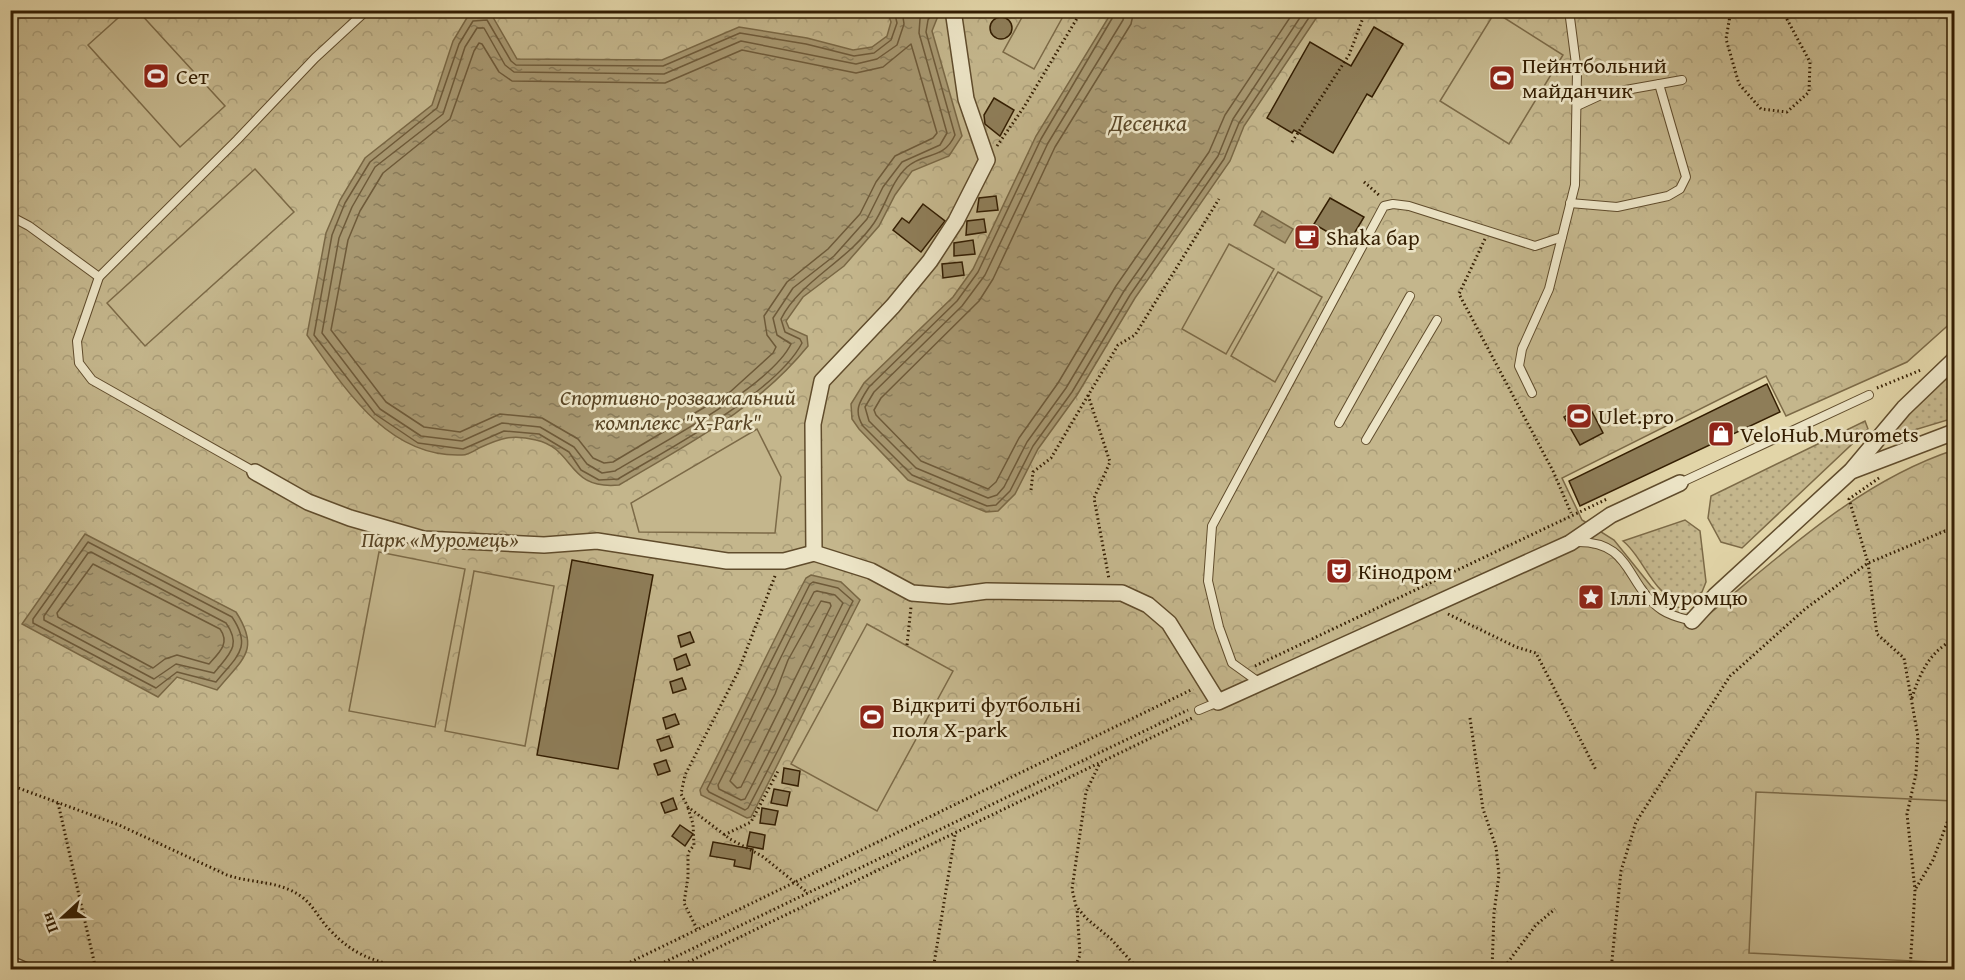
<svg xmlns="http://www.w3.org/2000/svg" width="1965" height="980" font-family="'Gentium Book Plus',serif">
	<defs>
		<pattern id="grass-dots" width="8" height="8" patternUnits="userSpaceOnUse" patternTransform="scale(1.5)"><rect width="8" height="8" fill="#c4b68c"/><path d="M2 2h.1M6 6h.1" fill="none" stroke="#a99c77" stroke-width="1.8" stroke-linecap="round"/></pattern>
		<pattern id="park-crowns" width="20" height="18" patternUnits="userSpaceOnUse" patternTransform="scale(1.5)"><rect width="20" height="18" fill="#c4b68c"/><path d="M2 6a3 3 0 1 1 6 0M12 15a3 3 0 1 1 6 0" fill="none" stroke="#a99c77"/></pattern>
		<pattern id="water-ripples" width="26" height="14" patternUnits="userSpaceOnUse" patternTransform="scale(1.5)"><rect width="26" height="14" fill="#a79770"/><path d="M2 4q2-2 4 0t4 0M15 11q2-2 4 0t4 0" fill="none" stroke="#897b5a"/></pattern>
	</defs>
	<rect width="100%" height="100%" fill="#e2d5a8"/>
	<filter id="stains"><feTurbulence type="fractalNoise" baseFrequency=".00333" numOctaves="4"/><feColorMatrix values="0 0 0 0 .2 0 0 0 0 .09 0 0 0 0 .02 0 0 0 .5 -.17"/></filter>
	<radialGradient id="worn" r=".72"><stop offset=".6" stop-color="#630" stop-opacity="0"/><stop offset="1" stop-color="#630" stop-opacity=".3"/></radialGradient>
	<g fill="url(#grass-dots)" stroke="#7c6a47" stroke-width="1.5">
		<path d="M1954 368V418L1898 435 1894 431V425Z"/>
		<path d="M1865 421 1868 429 1742 548 1721 542 1708 518 1711 496Z"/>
		<path d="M1685 520 1700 531 1706 582 1702 592 1684 601C1654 600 1644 557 1623 541Z"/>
	</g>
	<path fill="url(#park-crowns)" stroke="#7c6a47" stroke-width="1.5" d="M10 11H1954V320L1907 362 1786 416 1766 376 1562 478 1582 520 1614 540 1651 586 1667 602 1703 619C1782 555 1857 482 1954 450V969H11Z"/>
	<g fill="#c4b68c" stroke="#7c6a47" stroke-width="1.5">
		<path d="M127 10 138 11 225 106 180 147 88 45Z"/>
		<path d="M1026 10 1066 11 1034 69 1003 52Z"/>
		<path d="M1495 12 1563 55 1509 144 1440 101Z"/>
		<path d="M255 169 294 212 145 346 107 303Z"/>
		<path d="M1229 244 1274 269 1226 354 1182 329Z"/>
		<path d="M1278 272 1322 297 1275 382 1231 356Z"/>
		<path d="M757 429 781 477 775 533 639 532 631 503Z"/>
		<path d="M379 552 465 569 435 727 349 711Z"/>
		<path d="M474 571 554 586 525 746 445 731Z"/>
		<path d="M867 624 953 671 877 811 791 764Z"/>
		<path d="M1756 792 1954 801V963L1749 953Z"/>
	</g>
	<g fill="url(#water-ripples)" stroke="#796744" stroke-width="1.5">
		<path d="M1113 10 1321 11 1244 126 1230 161 1135 298 1077 395 1038 449 1015 494 998 511 986 512 908 480 859 429 852 419 851 404 864 383 953 297 973 269 1036 136Z"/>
		<path d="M887 11H940L932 31 962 136 949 156 912 171 895 195 879 226 844 266 803 297 786 321 789 328 807 336 808 346C756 410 689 443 619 485 566 490 576 449 536 440 512 434 501 438 479 448 474 451 468 455 462 455 388 458 345 389 307 335L326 233 340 200 365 158 432 105 453 41 468 16 490 12 517 59 662 60 739 27 807 38 853 50 872 47 887 36 891 22Z"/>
		<path d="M1262 211 1293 229 1285 243 1254 225Z"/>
		<path d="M85 534 236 612C261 651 242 659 217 690L177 677 158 697 22 624Z"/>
		<path d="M811 575 841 582 860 600C823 672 788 745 751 817L747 818 701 795 700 790C736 720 769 648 806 578Z"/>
	</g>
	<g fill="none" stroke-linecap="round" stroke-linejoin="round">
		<g stroke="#6e5a39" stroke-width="1.5">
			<path d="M894 10 897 23 891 40 874 53 854 56 806 44 740 33 663 66 516 65 511 61 487 20 473 21 459 44 437 108 370 162 345 203 332 235 314 335 375 414 418 443 463 449 504 431 539 434 569 452 581 470 599 480 618 479C668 449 776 393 802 343L800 339 785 332 781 319C800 281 848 261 874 223 886 205 891 182 907 167 925 151 943 161 955 135L926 32 928 20 934 10"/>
			<path d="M902 10 904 24 897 45 877 59 856 64 741 41 664 74 514 72 505 65 484 28H477L465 47 443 114 375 167 352 207 339 238 322 333 380 409 421 436 462 441 502 423 540 427 574 447 587 464 602 473 615 471C658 445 770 387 791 344L777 335 773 318 793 288 834 256 867 219 883 187 902 162 940 145 947 133 919 33 920 19 925 10"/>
			<path d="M1117 10 1041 139 978 272 957 301 869 387C860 401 853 410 863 426L912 475 987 506 996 505 1010 491 1033 446 1072 392 1130 295 1224 159 1239 123 1314 10"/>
			<path d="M1125 10 1123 20 1048 143 985 275 962 306 874 392 865 407 869 421 916 468 988 498 997 495 1004 487 1027 442 1066 388 1124 291 1218 156 1233 119 1305 10"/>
			<path d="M1134 10 1131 24 1055 147 993 279 979 301 881 398 874 410 876 415 921 461 988 489 996 482 1019 438 1058 383 1116 286 1209 152 1225 115 1295 10"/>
			<path d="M479 43 482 44 499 72 512 81 665 83 742 50 856 73 883 67 911 44 937 133 933 138 895 156 876 182 860 214 828 249 787 282 764 316 767 335 776 347 773 353 730 392 613 462 604 463 593 458 578 439 542 418 500 414 460 432 424 427 386 402 331 330 348 240 360 211 383 173 450 119 474 51Z"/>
			<path d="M88 542 232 617C253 648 236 657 216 682L177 672 156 688 33 623V619Z"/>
			<path d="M91 552 226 623C242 646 229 654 214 673L176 664 154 679 44 620V616L88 553Z"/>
			<path d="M93 564 220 629C230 643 220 652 209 664L177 655 165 659 153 668 58 617 57 613Z"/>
			<path d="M813 582 838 588 853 601C818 670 784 740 748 808L745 810 709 792 707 789 810 584Z"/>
			<path d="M817 591 835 595 843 603C810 668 779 734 745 799L741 800 719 789 718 785C751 721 780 656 814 592Z"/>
			<path d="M821 601 830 603 831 606 741 787 737 788 730 781 775 694 788 660Z"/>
		</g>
	</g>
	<g fill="#8e7d58" stroke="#341e02" stroke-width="1.5">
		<circle cx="1001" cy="28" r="11"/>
		<path d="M1374 27 1403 44 1372 97 1367 94 1333 153 1294 130 1292 133 1267 118 1310 42 1351 66Z"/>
		<path d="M994 98 1014 110 1000 136 985 124 984 115Z"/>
		<path d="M996 196 998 210 977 212 979 198Z"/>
		<path d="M1330 198 1364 217 1348 244 1314 224Z"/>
		<path d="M923 204 945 221 921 252 893 230 902 218 909 223Z"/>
		<path d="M984 219 986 232 966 235 967 221Z"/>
		<path d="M973 240 975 254 954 256V243Z"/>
		<path d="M962 262 964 275 943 278 942 264Z"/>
		<path d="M1767 384 1780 412 1580 506 1569 481Z"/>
		<path d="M1588 404 1603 433 1580 445 1564 417Z"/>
		<path d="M572 560 653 575 618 769 537 755Z"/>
		<path d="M690 632 694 642 681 647 678 636Z"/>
		<path d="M686 654 690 665 677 670 674 659Z"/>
		<path d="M682 678 686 689 673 693 670 682Z"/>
		<path d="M675 714 679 724 666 729 663 718Z"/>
		<path d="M669 736 673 747 661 751 657 740Z"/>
		<path d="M666 760 670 771 658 775 654 764Z"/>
		<path d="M784 768 800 771 798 786 782 783Z"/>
		<path d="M774 789 790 792 787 806 771 803Z"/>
		<path d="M673 798 677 809 665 813 661 803Z"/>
		<path d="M762 808 778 811 775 825 760 823Z"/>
		<path d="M680 825 693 834 685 846 672 836Z"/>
		<path d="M750 832 765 835 763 849 747 846Z"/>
		<path d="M713 842 753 849 750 869 734 866 735 860 710 856Z"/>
	</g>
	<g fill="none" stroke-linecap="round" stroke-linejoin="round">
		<defs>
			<g id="lane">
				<path d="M1577 106 1603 94 1682 80"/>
				<path d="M1570 203 1617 207 1668 196 1680 189 1686 177 1659 84"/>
				<path d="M10 216 29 226 99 277"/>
				<path d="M1532 393 1519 366 1522 349 1549 289 1562 237"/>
				<path d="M1339 423 1410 296"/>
				<path d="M1366 440 1437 320"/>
				<path d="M255 472 92 380 79 363 77 341 99 277 237 140 315 58 367 10"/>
				<path d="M1680 483 1869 395"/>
				<path d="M1575 542C1633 540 1625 585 1662 610 1671 616 1681 618 1692 621"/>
				<path d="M1260 683 1232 663 1219 627 1208 581 1212 526 1384 206 1393 204 1409 206 1535 246 1562 237 1575 185 1577 72 1569 10"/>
				<path d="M1199 710 1218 702"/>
			</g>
			<g id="street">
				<path d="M1854 470 1954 432"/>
				<path d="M255 472 308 502 350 518 423 539 544 545 597 541 727 561H784L814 553 871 571 912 593 949 596 987 591 1122 593 1148 605 1169 623 1218 702 1570 543 1611 515 1680 483"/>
				<path d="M814 553 813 424 822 381 893 306 930 261 956 221 987 160 966 99 953 10"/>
				<path d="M1692 621 1715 596 1851 471 1904 408 1954 360"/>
				<path d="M10 964 24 970"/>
			</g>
		</defs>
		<use href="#lane" stroke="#604c2c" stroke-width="10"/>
		<use href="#street" stroke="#604c2c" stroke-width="18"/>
		<g stroke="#341e02" stroke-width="3" stroke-dasharray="1.5 3" stroke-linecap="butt">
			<path d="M1731 10 1726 39 1739 84 1761 109 1787 112 1809 92 1810 62 1782 10"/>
			<path d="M1292 142 1349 55 1366 10"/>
			<path d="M997 146 1024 107 1082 10"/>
			<path d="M1364 182 1380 196"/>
			<path d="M1485 239 1459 294 1553 471 1571 513"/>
			<path d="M1877 388 1921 370"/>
			<path d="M1088 395 1110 462 1094 498 1109 579"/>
			<path d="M1879 478 1849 499 1868 563 1877 634 1904 658 1918 737 1916 774 1907 814 1915 890 1910 970"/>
			<path d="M1031 490 1033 472 1051 458 1118 345 1135 335 1219 199"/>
			<path d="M775 576 738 672 685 775 681 794 688 807 730 839 762 856 808 893"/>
			<path d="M1448 614 1516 647 1536 653 1596 770"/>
			<path d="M907 645 911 607"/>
			<path d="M1255 666 1607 499"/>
			<path d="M1912 698C1920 672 1930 652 1954 639"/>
			<path d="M1470 718 1483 809 1496 847 1499 875 1494 913 1492 970"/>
			<path d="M1099 765 1086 792 1072 889 1076 906 1086 918 1111 939 1139 970"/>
			<path d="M10 785 119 825 227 875C253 884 279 880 302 897 313 905 320 920 329 929 356 958 374 960 411 970"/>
			<path d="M58 803 96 970"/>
			<path d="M688 808 693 824 694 845 688 853V877L684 903 697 929"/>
			<path d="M724 835 751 822 778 771"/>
			<path d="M1916 888 1933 860 1950 815"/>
			<path d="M357 970 378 962"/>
			<path d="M614 970 1193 689"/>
			<path d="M648 970 1188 710"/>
			<path d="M672 970 1194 717"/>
			<path d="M933 970 955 835"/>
			<path d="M1074 970 1080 955 1077 908"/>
			<path d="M1502 970 1536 925 1555 909"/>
			<path d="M1611 970 1621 871 1636 822 1730 676 1805 609 1868 563 1945 531 1954 532"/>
		</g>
		<use href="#lane" stroke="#ece4c6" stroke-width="8"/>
		<use href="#street" stroke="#ece4c6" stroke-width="15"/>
	</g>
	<defs>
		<symbol id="stadium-square" viewBox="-11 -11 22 22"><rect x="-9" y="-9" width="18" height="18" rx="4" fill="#8f2418" stroke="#ece4c6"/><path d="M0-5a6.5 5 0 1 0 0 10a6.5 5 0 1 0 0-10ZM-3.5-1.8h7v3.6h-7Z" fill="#fff"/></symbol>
		<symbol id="cafe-square" viewBox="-11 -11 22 22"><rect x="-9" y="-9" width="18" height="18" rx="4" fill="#8f2418" stroke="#ece4c6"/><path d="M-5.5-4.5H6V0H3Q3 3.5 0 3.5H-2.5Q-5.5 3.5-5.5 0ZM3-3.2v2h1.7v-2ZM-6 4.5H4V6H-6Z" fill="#fff"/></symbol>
		<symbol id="shop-square" viewBox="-11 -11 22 22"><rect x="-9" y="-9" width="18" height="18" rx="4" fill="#8f2418" stroke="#ece4c6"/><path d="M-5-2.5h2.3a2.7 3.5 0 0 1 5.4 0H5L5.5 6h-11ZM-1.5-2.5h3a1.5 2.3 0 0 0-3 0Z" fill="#fff"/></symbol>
		<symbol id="theatre-square" viewBox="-11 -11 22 22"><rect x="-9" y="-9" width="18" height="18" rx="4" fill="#8f2418" stroke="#ece4c6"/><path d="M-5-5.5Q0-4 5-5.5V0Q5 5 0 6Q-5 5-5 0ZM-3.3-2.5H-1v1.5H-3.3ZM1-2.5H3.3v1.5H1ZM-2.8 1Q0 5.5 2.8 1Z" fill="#fff"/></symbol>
		<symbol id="sight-square" viewBox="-11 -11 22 22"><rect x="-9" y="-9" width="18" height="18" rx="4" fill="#8f2418" stroke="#ece4c6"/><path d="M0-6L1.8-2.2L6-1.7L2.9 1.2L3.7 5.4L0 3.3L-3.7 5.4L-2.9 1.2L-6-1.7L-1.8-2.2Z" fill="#fff"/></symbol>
	</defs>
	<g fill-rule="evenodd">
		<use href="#stadium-square" x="141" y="61" width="30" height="30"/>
		<use href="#stadium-square" x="1487" y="63" width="30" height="30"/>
		<use href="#cafe-square" x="1292" y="222" width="30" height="30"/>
		<use href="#stadium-square" x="1564" y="401" width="30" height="30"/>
		<use href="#shop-square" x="1706" y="419" width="30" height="30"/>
		<use href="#theatre-square" x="1324" y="556" width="30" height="30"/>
		<use href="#sight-square" x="1576" y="582" width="30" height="30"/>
		<use href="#stadium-square" x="857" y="702" width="30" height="30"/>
	</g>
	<g text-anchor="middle" stroke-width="5" stroke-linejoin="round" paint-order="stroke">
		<g font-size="22" fill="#341e02" stroke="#ece4c6" text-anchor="start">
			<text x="1522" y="73">Пейнтбольний<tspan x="1522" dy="25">майданчик</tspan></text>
			<text x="176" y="84">Сет</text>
			<text x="1326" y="245">Shaka бар</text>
			<text x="1598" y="424">Ulet.pro</text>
			<text x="1740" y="442">VeloHub.Muromets</text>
			<text x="1358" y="579">Кінодром</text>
			<text x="1610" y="605">Іллі Муромцю</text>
			<text x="892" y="712">Відкриті футбольні<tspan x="892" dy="25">поля X-park</tspan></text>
		</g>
		<g font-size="22" font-style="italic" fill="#584424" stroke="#ece4c6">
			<text x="678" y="405">Спортивно-розважальний<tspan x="678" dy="25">комплекс "Х-Park"</tspan></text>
			<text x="440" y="547">Парк «Муромець»</text>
		</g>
		<g font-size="24" font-style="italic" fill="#5c4828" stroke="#ece4c6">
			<text x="1148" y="131">Десенка</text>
		</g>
	</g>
	<rect width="1965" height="980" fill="none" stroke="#e2d5a8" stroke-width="36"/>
	<rect x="12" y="12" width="1941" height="956" fill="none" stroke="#341e02" stroke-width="3"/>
	<rect x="18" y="18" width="1929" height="944" fill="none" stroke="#341e02" stroke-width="1.5"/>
	<g transform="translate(63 917) rotate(248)" stroke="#ece4c6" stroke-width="4.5" paint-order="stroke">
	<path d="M0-4.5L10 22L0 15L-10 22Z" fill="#341e02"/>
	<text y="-9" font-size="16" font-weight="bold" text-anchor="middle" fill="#341e02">Пн</text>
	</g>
	<rect width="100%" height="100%" filter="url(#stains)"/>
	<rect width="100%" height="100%" fill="url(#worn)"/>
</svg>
